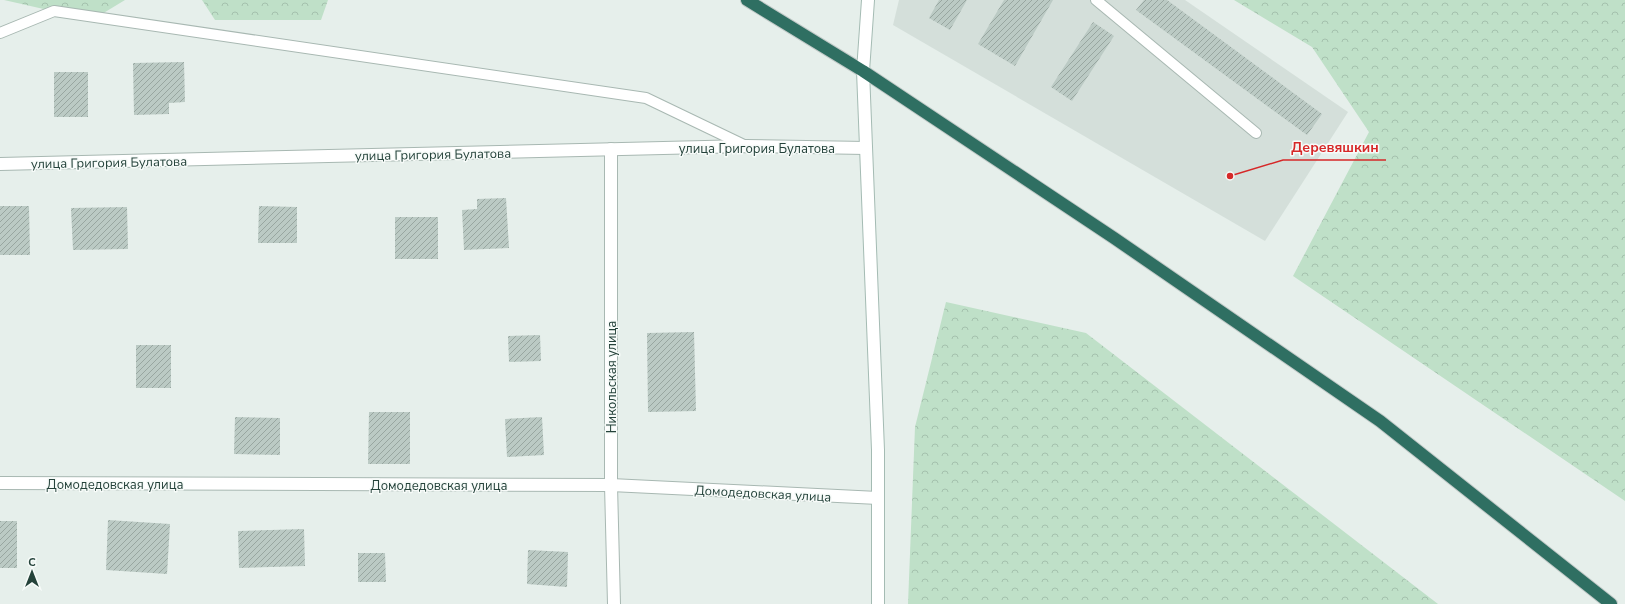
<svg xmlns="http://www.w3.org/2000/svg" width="1625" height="604" font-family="'Nunito Sans',sans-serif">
	<defs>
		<pattern id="forest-crowns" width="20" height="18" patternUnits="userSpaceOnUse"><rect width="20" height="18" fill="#bfe0c8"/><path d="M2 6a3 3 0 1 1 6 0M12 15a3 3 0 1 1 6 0" fill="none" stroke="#a4c1ad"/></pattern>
		<pattern id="building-hatch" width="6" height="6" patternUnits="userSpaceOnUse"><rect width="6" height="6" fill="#bbcac4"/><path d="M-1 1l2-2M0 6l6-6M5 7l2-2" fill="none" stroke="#98a6a0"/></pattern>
	</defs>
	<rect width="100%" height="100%" fill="#e6efeb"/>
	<path fill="#d4dfda" d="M899 0H1185L1348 112 1265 241 893 25Z"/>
	<g fill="url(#forest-crowns)">
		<path d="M4 0H125L92 20Z"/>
		<path d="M202 0H328L321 20H215Z"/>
		<path d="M1234 0H1625V501L1293 276 1369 132 1312 47Z"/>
		<path d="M946 302 1086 333 1438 604H908L915 427Z"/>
	</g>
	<g fill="url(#building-hatch)">
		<path d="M939 0H967L950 30 929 18Z"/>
		<path d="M1004 0H1053L1015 66 978 44Z"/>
		<path d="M1144 0H1167L1322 114 1307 135 1136 10Z"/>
		<path d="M1093 22 1114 36 1072 101 1051 87Z"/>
		<path d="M184 62 185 102 169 103V114L134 115 133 63Z"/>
		<rect x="54" y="72" width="34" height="45"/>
		<path d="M506 198 509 248 464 250 462 210 477 209V199Z"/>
		<path d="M0 206H29L30 255H0Z"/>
		<path d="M259 206 297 207V243H258Z"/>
		<path d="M127 207 128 249 73 250 71 208Z"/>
		<rect x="395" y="217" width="43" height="42"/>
		<path d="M694 332 696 411 648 412 647 333Z"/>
		<path d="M540 335 541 361 509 362 508 336Z"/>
		<rect x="136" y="345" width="35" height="43"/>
		<path d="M369 412H410V464H368Z"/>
		<path d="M235 417 280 418V455L234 454Z"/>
		<path d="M542 417 544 455 507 457 505 419Z"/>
		<path d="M108 520 170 524 167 574 106 570Z"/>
		<rect x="0" y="521" width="17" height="47"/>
		<path d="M304 529 305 566 239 568 238 531Z"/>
		<path d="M528 550 568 552 567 587 527 584Z"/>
		<path d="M358 553H385L386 582H358Z"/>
	</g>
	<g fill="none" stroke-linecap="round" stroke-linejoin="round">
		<defs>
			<g id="lane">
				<path d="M1096 0 1256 133"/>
				<path d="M0 33 54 11 646 98 746 146"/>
			</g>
			<g id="street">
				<path d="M611 149V485L614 604"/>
				<path d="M0 164 746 146 866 148"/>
				<path d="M0 483 611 485 878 498"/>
			</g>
			<path id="secondary" d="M868 0 863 71 878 450V604"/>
			<path id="highway" d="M747 0 863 71 1114 238 1380 421 1611 604"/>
		</defs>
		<use href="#lane" stroke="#a8b8b2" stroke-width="12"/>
		<use href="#street" stroke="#a8b8b2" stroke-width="14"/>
		<use href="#secondary" stroke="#a4bbb3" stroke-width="14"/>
		<use href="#highway" stroke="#c2cac8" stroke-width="14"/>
		<use href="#lane" stroke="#fff" stroke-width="10"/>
		<use href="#street" stroke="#fff" stroke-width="12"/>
		<use href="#secondary" stroke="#fff" stroke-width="12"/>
		<use href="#highway" stroke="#2f6f62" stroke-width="12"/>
	</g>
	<g text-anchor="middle" stroke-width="3" stroke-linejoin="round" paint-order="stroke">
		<g font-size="13" fill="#24423a" stroke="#f7fbf9">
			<text x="757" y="153">улица Григория Булатова</text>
			<text transform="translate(433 154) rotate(-1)" y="5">улица Григория Булатова</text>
			<text transform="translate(109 162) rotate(-1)" y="5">улица Григория Булатова</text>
			<text transform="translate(611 377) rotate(-90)" y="5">Никольская улица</text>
			<text x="115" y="489">Домодедовская улица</text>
			<text x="439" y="490">Домодедовская улица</text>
			<text transform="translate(763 493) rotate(3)" y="5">Домодедовская улица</text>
		</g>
	</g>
	<path fill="none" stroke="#d62828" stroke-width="1.5" d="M1230 176L1283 160H1386"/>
	<circle fill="#d62828" stroke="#f7fbf9" stroke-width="1.5" cx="1230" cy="176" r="4"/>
	<g font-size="14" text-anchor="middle" font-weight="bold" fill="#d62828" stroke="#f7fbf9" stroke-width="3" stroke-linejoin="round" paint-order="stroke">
		<text x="1335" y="152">Деревяшкин</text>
	</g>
	<g transform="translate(32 572)" stroke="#f7fbf9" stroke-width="3" paint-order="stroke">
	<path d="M0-3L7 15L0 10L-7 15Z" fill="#24423a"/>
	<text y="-6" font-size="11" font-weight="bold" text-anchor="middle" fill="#24423a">С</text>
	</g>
</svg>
